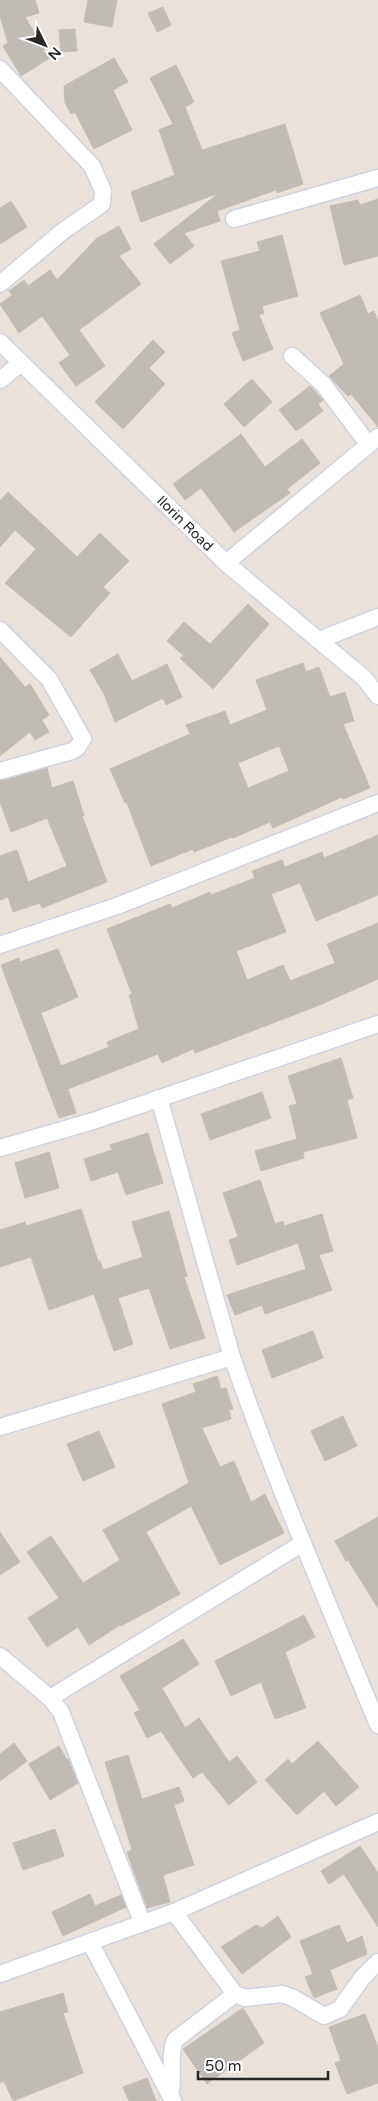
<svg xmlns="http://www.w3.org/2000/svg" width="378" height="2101" font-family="'Varela Round',sans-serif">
	<rect width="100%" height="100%" fill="#e9e1da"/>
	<g fill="#c1bbb6" stroke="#c4bdb4" fill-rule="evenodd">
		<path d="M0 0H35L39 13 25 17 50 58 21 76 3 46 8 43 0 16Z"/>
		<path d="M88 0H117L112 27 84 22Z"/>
		<path d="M163 7 171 25 157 32 148 13Z"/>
		<path d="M75 29 77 51 61 52 59 30Z"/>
		<path d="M114 58 128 82 113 90 132 130 94 149 75 112 71 114 65 103 64 86Z"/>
		<path d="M176 65 194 102 185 107 202 150 285 124 303 184 277 193 276 190 217 211 220 221 184 233 194 246 170 264 154 244 219 193 141 222 131 192 175 175 159 130 173 124 150 78Z"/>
		<path d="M378 199V256L344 265 330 206 358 200 360 205Z"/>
		<path d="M11 201 27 227 0 244V208Z"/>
		<path d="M119 226 131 249 119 256 141 284 79 330 105 366 76 386 59 363 70 355 42 316 19 333 0 304 12 295 9 291 24 280 28 286 50 270 57 280 96 239Z"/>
		<path d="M282 235 298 296 262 306 264 313 259 315 273 349 243 361 232 333 240 330 221 261 260 251 257 242Z"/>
		<path d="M360 295 368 314 374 311 378 321V427L351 394 348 396 329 376 344 364 320 313Z"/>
		<path d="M153 340 165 352 149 368 165 384 123 429 95 402Z"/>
		<path d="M252 379 272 402 244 427 224 404Z"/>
		<path d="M310 386 323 400 318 404 323 411 296 431 279 410Z"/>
		<path d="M241 434 265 467 302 439 320 463 287 489 290 493 234 532 201 488 185 500 173 484Z"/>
		<path d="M8 492 77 557 100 533 129 561 103 587 110 593 71 637 5 583 36 549 15 530 0 547V501Z"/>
		<path d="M248 604 269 624 213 689 180 658 184 656 167 641 184 622 210 644Z"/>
		<path d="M118 654 132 681 167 664 182 697 166 705 163 698 115 722 104 694 90 670Z"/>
		<path d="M0 657 25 687 30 684 49 715 42 720 49 732 35 740 30 732 0 756Z"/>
		<path d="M303 663 306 672 319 667 330 697 345 692 354 721 343 724 370 788 343 799 342 797 273 828 270 822 233 838 232 837 194 852 193 849 151 866 127 803H125L110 769 190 734 186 725 225 711 230 725 267 710 256 680ZM279 746 289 771 248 788 238 763Z"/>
		<path d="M47 768 52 788 73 781 84 815 82 816 107 882 42 908 40 903 13 912 8 897 0 900V856L17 850 28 882 67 866 47 818 11 832 0 802V781Z"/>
		<path d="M378 835V895L316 921 300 883 271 894 286 932 236 951 247 980 283 965 290 981 335 963 327 944 378 923V979L317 1006 195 1053 193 1049 162 1063 158 1054 68 1089 76 1113 59 1118 1 965 19 958 20 962 58 949 78 997 41 1013 61 1066 109 1047 107 1042 139 1029 129 995 132 994 107 929 170 904 172 908 210 892 211 895 255 878 252 871 282 860 285 867 322 852 324 858Z"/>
		<path d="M341 1058 353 1098 347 1100 357 1138 303 1152 304 1158 261 1171 255 1151 297 1139 289 1106 297 1104 288 1076Z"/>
		<path d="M262 1092 271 1118 210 1140 201 1114Z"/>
		<path d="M148 1133 163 1183 126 1195 118 1172 91 1181 84 1159 112 1150 110 1145Z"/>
		<path d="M49 1152 59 1188 25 1198 15 1163Z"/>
		<path d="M260 1180 275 1224 283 1221 284 1226 322 1214 333 1251 319 1255 332 1290 265 1314 262 1305 235 1315 227 1295 306 1269 298 1243 237 1265 229 1240 238 1237 223 1193Z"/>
		<path d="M81 1209 98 1261H100L103 1270 143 1257 132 1222 169 1211 187 1276 184 1277 205 1338 170 1349 149 1288 118 1298 133 1344 114 1351 94 1294 49 1310 31 1257 0 1267V1230L25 1222 26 1226Z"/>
		<path d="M313 1331 323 1358 272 1378 262 1350Z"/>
		<path d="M217 1376 221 1389 226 1388 233 1409 229 1410 231 1419 202 1428 220 1467 234 1461 251 1502 265 1494 284 1533 220 1565 191 1506 146 1532 180 1594 121 1626 120 1625 89 1645 78 1627 47 1647 28 1618 59 1598 27 1552 51 1536 83 1583 120 1560 103 1530 189 1483 162 1404 196 1392 193 1384Z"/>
		<path d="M343 1416 357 1446 325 1461 311 1431Z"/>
		<path d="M99 1431 115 1467 83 1481 67 1444Z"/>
		<path d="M378 1517V1608L348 1560 346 1561 335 1541Z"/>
		<path d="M0 1532 20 1562 0 1575Z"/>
		<path d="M304 1615 315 1637 285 1652 306 1708 275 1719 261 1682 231 1696 215 1661Z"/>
		<path d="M183 1639 199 1664 162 1688 185 1728 199 1718 229 1762 237 1756 257 1782 229 1805 202 1772 193 1778 161 1731 147 1738 134 1713 140 1710 120 1676Z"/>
		<path d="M318 1741 359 1787 336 1806 324 1791 297 1815 265 1780 288 1759 292 1764Z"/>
		<path d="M14 1743 27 1761 0 1781V1754Z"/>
		<path d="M59 1746 67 1760 68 1759 78 1783 50 1800 29 1764Z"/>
		<path d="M128 1755 142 1799 179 1787 184 1801 174 1805 194 1865 163 1875 170 1902 147 1908 127 1852 132 1850 105 1762Z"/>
		<path d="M55 1829 64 1856 23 1870 13 1843Z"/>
		<path d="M360 1846 378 1873V1927L344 1874 329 1884 321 1871Z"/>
		<path d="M90 1894 95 1906 121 1895 126 1907 63 1936 52 1912Z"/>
		<path d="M278 1916 291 1937 242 1974 221 1947 256 1925 262 1928Z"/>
		<path d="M339 1925 347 1943 362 1936 367 1954 330 1970 337 1989 314 1998 305 1977 313 1974 300 1941Z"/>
		<path d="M63 1993 68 2012 63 2013 83 2073 13 2101 4 2081 0 2083V2012Z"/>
		<path d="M243 2008 264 2043 207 2084 183 2049Z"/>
		<path d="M365 2014 378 2048V2083L347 2094 335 2063 341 2061 329 2027Z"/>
		<path d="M147 2078 156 2101H129L123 2087Z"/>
	</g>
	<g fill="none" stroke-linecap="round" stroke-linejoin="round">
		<defs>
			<g id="minor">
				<path d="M0 69 92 166 103 191 102 204 63 231 0 284"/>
				<path d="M234 219 378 178"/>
				<path id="s1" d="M0 342 226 563 364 678 378 696"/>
				<path d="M292 356 323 384 368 444"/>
				<path d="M0 380 21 363"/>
				<path d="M226 563 378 437"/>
				<path d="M0 630 49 679 83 739 77 748 72 751 0 771"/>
				<path d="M319 640 378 617"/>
				<path d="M0 945 117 906 378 803"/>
				<path d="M159 1098 232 1357C275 1481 328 1603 378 1725"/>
				<path d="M0 1148 93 1121 378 1024"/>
				<path d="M0 1427 232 1357"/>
				<path d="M0 1656 50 1698 61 1712 142 1922"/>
				<path d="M50 1698 303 1543"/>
				<path d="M174 1912 235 1994 245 1998 282 1994 293 1998 324 2016 340 2009 362 1978 378 1962"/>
				<path d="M90 1942 173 2101"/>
				<path d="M0 1974 174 1912 378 1822"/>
				<path d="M170 2094C175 2076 168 2057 175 2040L235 1994"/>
			</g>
		</defs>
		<use href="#minor" stroke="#cfd3e0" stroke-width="19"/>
		<use href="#minor" stroke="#fff" stroke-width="16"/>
	</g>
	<g text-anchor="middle" stroke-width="4.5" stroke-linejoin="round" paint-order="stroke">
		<g font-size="14" fill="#272727" stroke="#fff">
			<text dy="5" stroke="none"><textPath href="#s1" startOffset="259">Ilorin Road</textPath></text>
		</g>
	</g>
	<g transform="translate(45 45) rotate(132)" stroke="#ffffff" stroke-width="4" paint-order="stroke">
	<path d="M0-4L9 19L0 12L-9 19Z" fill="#272727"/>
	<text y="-8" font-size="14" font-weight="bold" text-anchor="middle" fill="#272727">N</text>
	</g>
	<path d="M198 2071v8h130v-8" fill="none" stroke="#272727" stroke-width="2.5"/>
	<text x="205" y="2071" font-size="15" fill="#272727" stroke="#ffffff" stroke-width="4" paint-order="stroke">50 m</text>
</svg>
